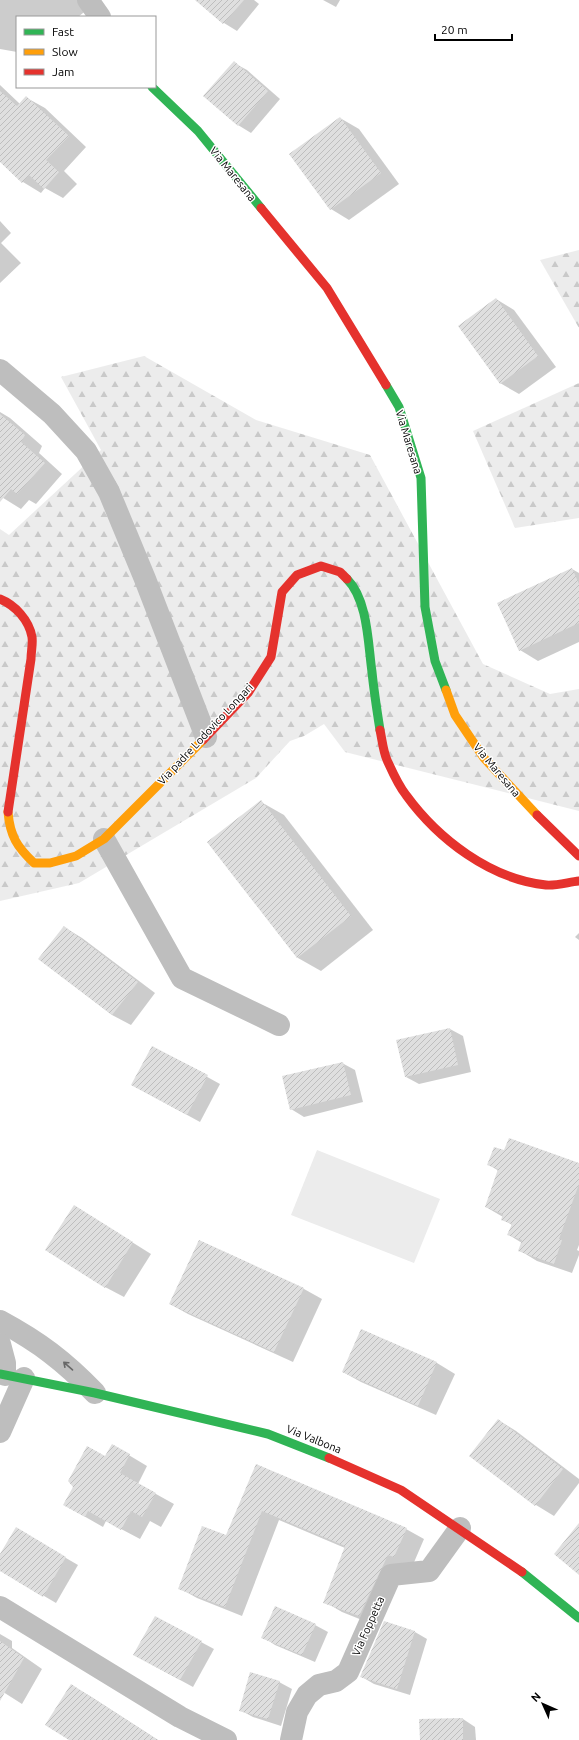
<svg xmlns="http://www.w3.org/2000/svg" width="579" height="1740" font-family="Ubuntu,sans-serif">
	<defs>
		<pattern id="forest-firs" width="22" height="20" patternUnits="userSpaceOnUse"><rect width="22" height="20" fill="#ececec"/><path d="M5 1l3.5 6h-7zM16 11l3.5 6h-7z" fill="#c9c9c9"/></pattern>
		<pattern id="building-hatch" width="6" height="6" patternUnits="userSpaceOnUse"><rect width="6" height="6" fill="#dfdfdf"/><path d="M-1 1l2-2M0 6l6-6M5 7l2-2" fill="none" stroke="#bebebe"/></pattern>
	</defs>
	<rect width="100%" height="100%" fill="#fff"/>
	<g fill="url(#forest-firs)">
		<path d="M579 250V328L540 260Z"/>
		<path d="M144 356 256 420 370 455 483 664 550 694 579 689V811L345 752 324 724 304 736 290 741 256 778 79 883 0 901V529L9 535 101 450 61 377Z"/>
		<path d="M579 383V518L515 528 473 431Z"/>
	</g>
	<path fill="#ececec" d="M317 1150 440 1199 414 1263 291 1215Z"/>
	<g fill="#0003">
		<path d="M0 0H80L88 9 78 17H17V52L0 49Z"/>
		<path d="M197 0H254L259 4 237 31 224 23Z"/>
		<path d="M323 0H340L336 7Z"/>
		<path d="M234 63 247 70 280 99 251 133 238 125Z"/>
		<path d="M0 85 20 104 27 98 45 108 86 147 64 171 77 184 63 198 45 188 41 193 23 182 0 161Z"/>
		<path d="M340 118 359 129 399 184 349 220 331 209Z"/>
		<path d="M0 221 11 233 1 243 21 263 0 283Z"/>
		<path d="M496 299 514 310 556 367 519 394 500 383Z"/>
		<path d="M0 412 10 418 42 446 39 453 62 474 36 504 29 500 21 509 0 496Z"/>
		<path d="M572 569 579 573V642L538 661 520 650Z"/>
		<path d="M261 802 284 815 373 930 321 971 298 958 209 842Z"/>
		<path d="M64 927 82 938 155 993 131 1025 112 1015 39 959Z"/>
		<path d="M579 933V940L575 937Z"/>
		<path d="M450 1029 463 1036 471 1072 419 1084 406 1077Z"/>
		<path d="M153 1047 220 1084 200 1122 145 1092Z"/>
		<path d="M342 1063 355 1070 363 1102 304 1117 291 1109Z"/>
		<path d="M579 1164V1245L577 1250 579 1251V1255L572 1273 537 1261 519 1250 522 1243 509 1235 512 1225 502 1219 503 1217 486 1207 499 1171 489 1165Z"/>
		<path d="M92 1217 151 1254 124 1297 105 1287Z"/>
		<path d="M199 1241 304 1289 322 1299 293 1362 188 1314 170 1304Z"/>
		<path d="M362 1330 437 1363 455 1374 436 1415 361 1382 343 1372Z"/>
		<path d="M498 1420 516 1431 579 1479V1483L554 1516 536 1505Z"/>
		<path d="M112 1445 147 1466 138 1484 174 1504 161 1527 150 1521 140 1539 106 1521 103 1527 82 1515 74 1487 105 1458Z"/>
		<path d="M256 1466 406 1529 424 1539 412 1567 405 1564 377 1626 342 1612 325 1602 345 1548 279 1520 242 1616 197 1598 179 1588 227 1536Z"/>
		<path d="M16 1529 78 1565 56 1603 0 1570V1556Z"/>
		<path d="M315 1625 328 1632 315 1662 275 1645 263 1637Z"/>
		<path d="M415 1632 427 1639 410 1695 374 1684 362 1677Z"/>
		<path d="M0 1634 12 1641V1648L42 1669 22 1704 0 1690Z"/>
		<path d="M201 1642 214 1649 193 1687 147 1662Z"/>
		<path d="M279 1682 292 1689 281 1726 253 1717 240 1710Z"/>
		<path d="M72 1686 90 1696 158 1740H70Z"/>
		<path d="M463 1719 475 1727 476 1740H421Z"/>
	</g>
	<g fill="url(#building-hatch)">
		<path d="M195 0H244L223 24Z"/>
		<path d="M234 61 268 91 238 126 203 96Z"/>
		<path d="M0 91 17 106 26 96 69 136 46 160 59 172 44 189 29 175 22 183 0 162Z"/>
		<path d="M340 117 381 173 330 210 289 154Z"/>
		<path d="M496 298 538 356 500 384 458 326Z"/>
		<path d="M0 414 25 435 21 442 45 463 17 494 11 489 0 502Z"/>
		<path d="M572 568 579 584V623L519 651 497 603Z"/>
		<path d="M261 800 351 916 297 958 207 842Z"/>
		<path d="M64 926 138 982 112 1015 38 959Z"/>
		<path d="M450 1028 458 1065 405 1077 396 1040Z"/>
		<path d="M152 1046 208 1075 187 1115 131 1085Z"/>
		<path d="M343 1062 351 1095 290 1110 282 1076Z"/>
		<path d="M509 1138 579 1163V1184L559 1239 562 1240 554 1264 518 1251 522 1240 507 1235 512 1224 501 1220 503 1214 485 1207 498 1169 487 1165 494 1147 504 1150Z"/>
		<path d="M74 1205 133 1242 105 1288 45 1250Z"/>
		<path d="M199 1240 304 1288 274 1352 169 1304Z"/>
		<path d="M361 1329 437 1362 418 1406 342 1372Z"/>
		<path d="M498 1419 563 1469 535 1506 469 1456Z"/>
		<path d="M112 1444 130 1454 120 1473 156 1493 142 1517 131 1511 121 1530 88 1511 85 1517 63 1505 73 1487 68 1481 87 1446 105 1456Z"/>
		<path d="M256 1464 407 1528 394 1557 388 1555 359 1616 323 1603 345 1546 262 1511 225 1607 178 1589 202 1526 226 1535Z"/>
		<path d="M579 1523V1575L554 1554Z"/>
		<path d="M16 1527 66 1557 43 1597 0 1571V1554Z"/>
		<path d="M275 1606 316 1624 302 1655 261 1638Z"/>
		<path d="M155 1616 202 1641 180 1680 133 1655Z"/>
		<path d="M384 1621 415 1631 397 1689 360 1677Z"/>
		<path d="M0 1641 24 1658 0 1701Z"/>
		<path d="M250 1672 280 1681 268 1719 239 1711Z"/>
		<path d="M71 1684 158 1740H69L45 1725Z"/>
		<path d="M463 1718V1740H420L419 1719Z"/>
	</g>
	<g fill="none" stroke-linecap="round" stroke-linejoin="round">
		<g stroke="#bebebe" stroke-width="22">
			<path d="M88 0 100 17"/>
			<path d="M0 370 52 414 86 451 109 492 145 579 206 737"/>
			<path d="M104 839 182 978 279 1025"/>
			<path d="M0 1321C39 1342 64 1361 95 1393"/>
			<path d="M0 1344 5 1363V1375"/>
			<path d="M0 1432 24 1378"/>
			<path d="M0 1607 180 1717 226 1740"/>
			<path d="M291 1740 297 1712 307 1695 319 1685 336 1681 348 1672 391 1575 429 1571 460 1528"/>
		</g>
		<g stroke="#30b455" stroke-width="9">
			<path d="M152 87 198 131 261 208"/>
			<path d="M386 385 399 407 421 478 425 607 435 661 446 690"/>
			<path d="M347 579C368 600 368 644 372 672 374 692 377 711 380 730"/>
			<path d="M0 1374 95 1393 268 1434 329 1458"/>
			<path d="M522 1572 579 1618"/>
		</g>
		<g stroke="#ff9f0a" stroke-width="9">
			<path d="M446 690 455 715 484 758 537 815"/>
			<path d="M8 812C10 836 17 847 34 863H50L76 856 104 839 203 740"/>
		</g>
		<g stroke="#e5322d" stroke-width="9">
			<path d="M261 208 327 288 386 385"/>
			<path d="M0 599C15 605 29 620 32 637 33 644 31 652 31 659L8 812"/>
			<path d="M380 730C382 739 383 751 387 760 392 771 398 785 406 795 438 839 490 879 546 885 556 886 569 882 579 881"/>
			<path d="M203 740 248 693 271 657 282 592 297 575 321 566 340 572 347 579"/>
			<path d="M537 815 579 856"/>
			<path d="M329 1458 401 1490 522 1572"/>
		</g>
	</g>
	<defs><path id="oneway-shaft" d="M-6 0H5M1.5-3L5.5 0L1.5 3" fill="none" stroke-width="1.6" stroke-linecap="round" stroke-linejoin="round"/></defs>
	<use stroke="#686868" href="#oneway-shaft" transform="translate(68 1366) rotate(-139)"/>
	<g text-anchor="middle" stroke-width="3" stroke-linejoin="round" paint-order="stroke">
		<g font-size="11" fill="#000" stroke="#fff">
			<text transform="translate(233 174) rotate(51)" y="4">Via Maresana</text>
			<text transform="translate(409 442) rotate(73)" y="4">Via Maresana</text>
			<text transform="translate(205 734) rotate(-47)" y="4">Via padre Lodovico Longari</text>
			<text transform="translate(497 770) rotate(50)" y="4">Via Maresana</text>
			<text transform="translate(314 1439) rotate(22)" y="4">Via Valbona</text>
			<text transform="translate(368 1626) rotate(-66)" y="4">Via Foppetta</text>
		</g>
	</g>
	<rect x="16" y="16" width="140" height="72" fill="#ffffff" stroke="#999999"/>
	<rect x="24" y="29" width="20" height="6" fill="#30b455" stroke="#999999"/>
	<text x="52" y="36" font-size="12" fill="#000000">Fast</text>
	<rect x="24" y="49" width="20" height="6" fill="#ff9f0a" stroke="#999999"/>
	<text x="52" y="56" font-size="12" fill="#000000">Slow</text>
	<rect x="24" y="69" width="20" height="6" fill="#e5322d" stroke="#999999"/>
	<text x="52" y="76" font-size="12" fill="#000000">Jam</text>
	<g transform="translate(543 1704) rotate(315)" stroke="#ffffff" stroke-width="3" paint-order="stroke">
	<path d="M0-3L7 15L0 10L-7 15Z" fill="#000000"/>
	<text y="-6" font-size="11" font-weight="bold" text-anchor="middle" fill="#000000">N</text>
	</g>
	<path d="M435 34v6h77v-6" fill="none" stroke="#000000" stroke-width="2"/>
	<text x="441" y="34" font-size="12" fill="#000000" stroke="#ffffff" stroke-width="3" paint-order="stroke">20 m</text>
</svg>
